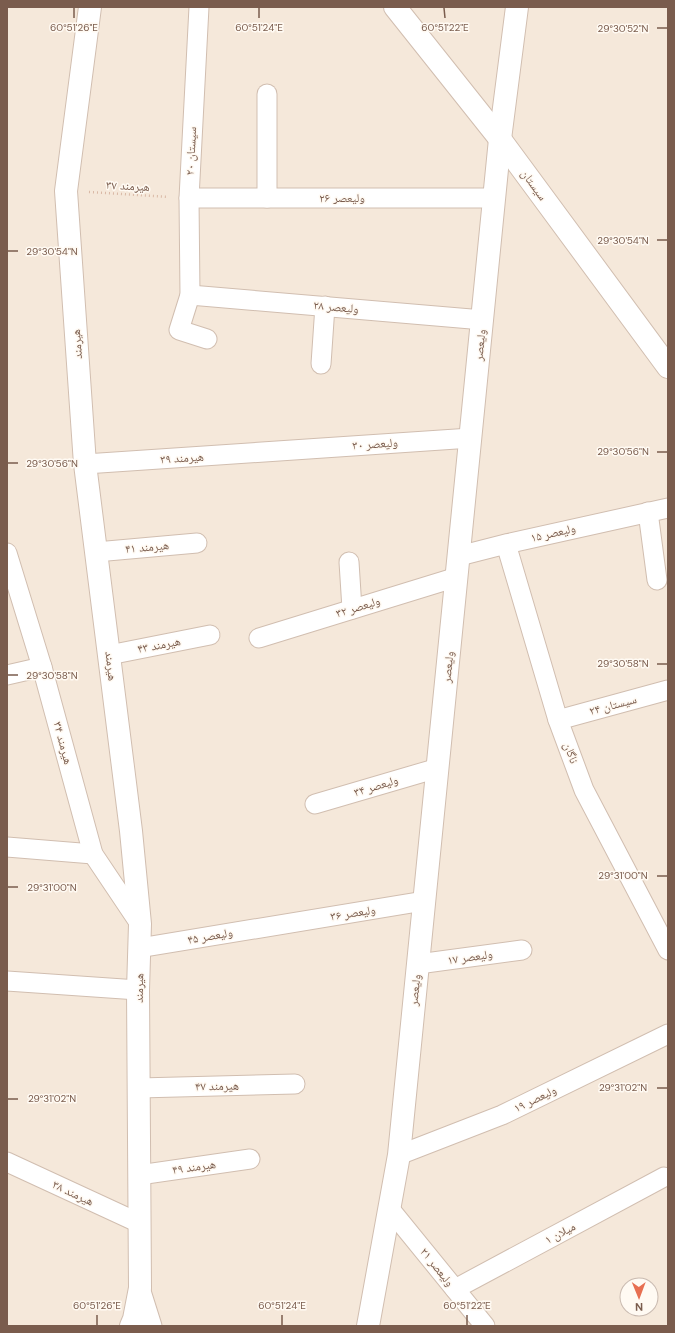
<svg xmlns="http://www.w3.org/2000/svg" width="675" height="1333" font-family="'DM Sans','Noto Naskh Arabic',sans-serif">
	<rect width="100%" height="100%" fill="#fdf6ec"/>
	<path fill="#f5e8da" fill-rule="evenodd" d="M7 7H668V1326H7ZM627 1285H651V1309H627Z"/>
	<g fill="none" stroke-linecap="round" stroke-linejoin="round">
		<defs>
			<g id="minor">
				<path d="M199 7 189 198 190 295 179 330 207 339"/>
				<path d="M189 198H495"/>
				<path d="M267 198V94"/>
				<path d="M190 295 483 320"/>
				<path d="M321 364 325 306"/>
				<path d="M85 464 471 438"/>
				<path d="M648 512 657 580"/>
				<path d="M506 544 558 720 584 790 668 950"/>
				<path d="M96 552 197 543"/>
				<path d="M7 553 42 667 93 854 140 924"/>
				<path d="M459 556 506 544 668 508"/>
				<path d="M349 562 352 609"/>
				<path d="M259 638 457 577"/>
				<path d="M109 655 210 635"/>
				<path d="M7 675 42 667"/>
				<path d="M558 720 668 690"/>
				<path d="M315 804 438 768"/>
				<path d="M7 847 93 854"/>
				<path d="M139 948 424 901"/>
				<path d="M418 964 522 950"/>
				<path d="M7 981 138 990"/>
				<path d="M139 1088 295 1084"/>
				<path d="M399 1155 502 1115 668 1034"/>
				<path d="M7 1162 139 1223"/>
				<path d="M139 1175 250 1159"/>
				<path d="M389 1208 485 1326"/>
				<path d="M140 1288 152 1326"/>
				<path d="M455 1289 664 1177"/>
			</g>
			<g id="tertiary">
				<path d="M90 7 66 191 85 464 131 831 140 924 138 990 140 1288 134 1319 131 1326"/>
				<path d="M395 7 500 139 668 367"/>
				<path d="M368 1326 399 1155 500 139 517 7"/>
			</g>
		</defs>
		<use href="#minor" stroke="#d1beb0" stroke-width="21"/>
		<use href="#tertiary" stroke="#d1beb0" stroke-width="24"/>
		<path stroke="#d9b8a5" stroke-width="2.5" stroke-dasharray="1 3" stroke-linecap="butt" d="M89 192 168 197"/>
		<use href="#minor" stroke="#fff" stroke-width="19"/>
		<use href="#tertiary" stroke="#fff" stroke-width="22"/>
	</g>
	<path fill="none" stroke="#7a5c4d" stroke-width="1.5" d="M74 8V18M259 8V18M444 8 445 18M657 28H667M657 240H667M8 251H18M657 452H667M8 463H18M657 664H667M8 675H18M657 876H667M8 887H18M657 1088H667M8 1099H18M97 1315V1325M282 1315V1325M467 1315V1325"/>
	<g text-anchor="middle" stroke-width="3" stroke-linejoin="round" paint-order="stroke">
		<g font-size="12" fill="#7a5c4d" stroke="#fffaf3">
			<text transform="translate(191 151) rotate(-87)" y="4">سیستان ۲۰</text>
			<text transform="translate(534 185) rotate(54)" y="4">سیستان</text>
			<text transform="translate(128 186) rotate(3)" y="4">هیرمند ۳۷</text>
			<text x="342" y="202">ولیعصر ۲۶</text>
			<text transform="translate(336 307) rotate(5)" y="4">ولیعصر ۲۸</text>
			<text transform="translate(77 344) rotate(-94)" y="4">هیرمند</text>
			<text transform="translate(480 345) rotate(-84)" y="4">ولیعصر</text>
			<text transform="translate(375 444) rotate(-4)" y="4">ولیعصر ۳۰</text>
			<text transform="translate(182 458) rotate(-4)" y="4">هیرمند ۳۹</text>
			<text transform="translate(553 533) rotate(-13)" y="4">ولیعصر ۱۵</text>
			<text transform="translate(147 547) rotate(-5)" y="4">هیرمند ۴۱</text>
			<text transform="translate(358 607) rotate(-17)" y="4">ولیعصر ۳۲</text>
			<text transform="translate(159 645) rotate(-11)" y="4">هیرمند ۴۳</text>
			<text transform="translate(111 666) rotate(83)" y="4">هیرمند</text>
			<text transform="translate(448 667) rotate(-84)" y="4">ولیعصر</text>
			<text transform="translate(613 705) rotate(-15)" y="4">سیستان ۲۴</text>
			<text transform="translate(63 743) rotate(75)" y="4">هیرمند ۳۴</text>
			<text transform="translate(571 753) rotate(70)" y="4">ناگان</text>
			<text transform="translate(376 786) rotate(-17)" y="4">ولیعصر ۳۴</text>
			<text transform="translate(353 913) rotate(-9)" y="4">ولیعصر ۳۶</text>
			<text transform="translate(210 936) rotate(-10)" y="4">ولیعصر ۴۵</text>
			<text transform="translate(470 957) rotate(-8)" y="4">ولیعصر ۱۷</text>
			<text transform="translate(139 988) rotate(-89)" y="4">هیرمند</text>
			<text transform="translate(415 990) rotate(-84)" y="4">ولیعصر</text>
			<text transform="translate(217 1086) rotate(-1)" y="4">هیرمند ۴۷</text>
			<text transform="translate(535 1099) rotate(-26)" y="4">ولیعصر ۱۹</text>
			<text transform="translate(194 1167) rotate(-8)" y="4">هیرمند ۴۹</text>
			<text transform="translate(73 1193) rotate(25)" y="4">هیرمند ۳۸</text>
			<text transform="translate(560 1233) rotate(-28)" y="4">میلان ۱</text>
			<text transform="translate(437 1267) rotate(51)" y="4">ولیعصر ۲۱</text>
		</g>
	</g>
	<g font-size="10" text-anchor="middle" fill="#7a5c4d" stroke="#fffaf3" stroke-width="3" stroke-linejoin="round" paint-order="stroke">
		<text x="74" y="31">60°51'26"E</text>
		<text x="259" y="31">60°51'24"E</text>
		<text x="445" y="31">60°51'22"E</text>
		<text x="623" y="32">29°30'52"N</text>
		<text x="623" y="244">29°30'54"N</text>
		<text x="52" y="255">29°30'54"N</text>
		<text x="623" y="455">29°30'56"N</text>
		<text x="52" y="467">29°30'56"N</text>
		<text x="623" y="667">29°30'58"N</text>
		<text x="52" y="679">29°30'58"N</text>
		<text x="623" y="879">29°31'00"N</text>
		<text x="52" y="891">29°31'00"N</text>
		<text x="623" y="1091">29°31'02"N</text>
		<text x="52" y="1102">29°31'02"N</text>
		<text x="97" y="1309">60°51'26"E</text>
		<text x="282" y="1309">60°51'24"E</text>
		<text x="467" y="1309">60°51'22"E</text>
	</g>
	<rect width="675" height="1333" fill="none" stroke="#7a5c4d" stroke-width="16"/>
	<g transform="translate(639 1297) rotate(179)"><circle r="19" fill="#fffaf3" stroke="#cabbb1"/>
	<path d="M0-3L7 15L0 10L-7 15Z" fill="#e76f51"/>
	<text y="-6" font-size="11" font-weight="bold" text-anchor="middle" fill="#7a5c4d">N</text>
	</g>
</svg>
